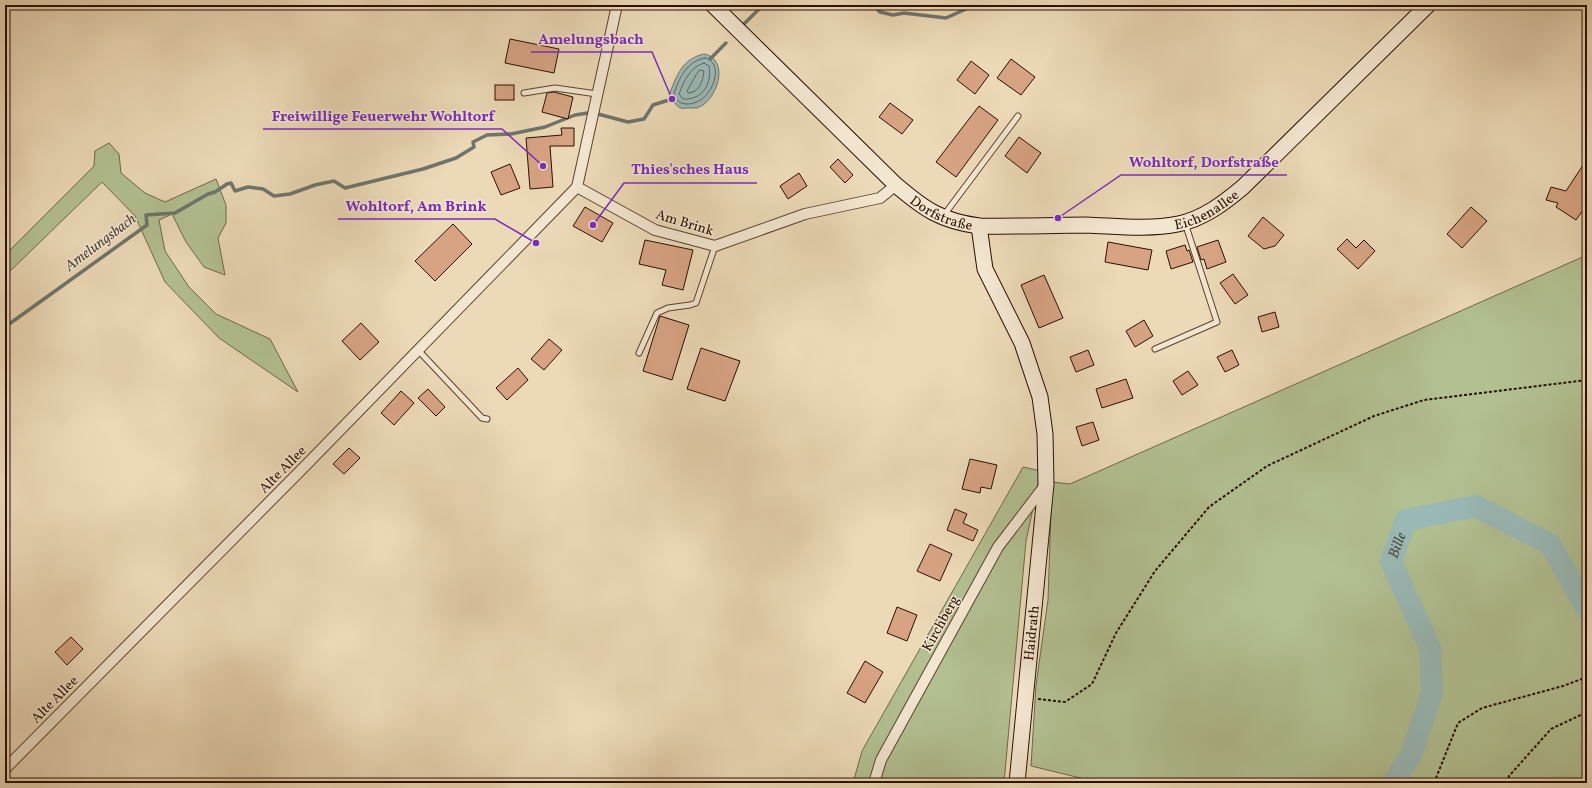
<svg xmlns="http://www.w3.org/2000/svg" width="1592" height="788" font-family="Vollkorn,serif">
	<rect width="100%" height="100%" fill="#ecd9b7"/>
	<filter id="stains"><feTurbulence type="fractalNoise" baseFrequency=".005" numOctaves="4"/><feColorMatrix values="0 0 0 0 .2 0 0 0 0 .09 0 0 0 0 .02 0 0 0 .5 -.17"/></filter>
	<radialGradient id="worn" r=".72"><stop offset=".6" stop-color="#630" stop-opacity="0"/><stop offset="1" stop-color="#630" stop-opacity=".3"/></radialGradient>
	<g fill="#b2c092" stroke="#6e6849">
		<path d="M109 143 119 154 121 173 145 193 165 202 216 179 226 205V223L218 238 225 275 204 267 186 242 172 214 159 220 165 251 189 287 216 314 270 339 298 392 219 338 165 282 135 216 102 182 5 276V255L94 166 95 151Z"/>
		<path d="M1587 255V783H1101L1031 766 1036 685 1048 600 1052 482 1070 484Z"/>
		<path d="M1023 467 1041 471 1026 541 1004 783H853L862 751Z"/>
	</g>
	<path fill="#9ab9b6" stroke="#6d756d" d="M704 54C731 59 717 102 697 108 694 108 690 108 687 108 685 108 683 109 681 108 675 106 672 99 669 95 677 75 682 59 704 54Z"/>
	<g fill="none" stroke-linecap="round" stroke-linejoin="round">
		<g stroke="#62645b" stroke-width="1">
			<path d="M705 58C726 62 713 103 688 104 680 104 677 101 674 94 679 78 687 61 705 58Z"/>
			<path d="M704 63 709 66C712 84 703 100 683 99L679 94C684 81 690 67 704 63Z"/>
			<path d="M700 70 704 71C703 81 699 93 688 93L687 91 696 75Z"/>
		</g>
		<g stroke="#6d756d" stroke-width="3.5">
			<path d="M873 5 880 12 893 15 904 13 946 18 966 9 970 5"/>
			<path d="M743 25 763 5"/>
			<path d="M710 59 726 43"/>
			<path d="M598 114 628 122 644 119 653 105 672 99 674 97"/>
			<path d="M5 327 147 225 146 215 175 213 208 194 215 192 227 184 231 183 235 191 248 187 263 189 274 196 290 194 315 185 334 181 345 188 423 169 456 158 474 147 473 142 487 135 511 134 545 127 575 115 588 113"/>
		</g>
		<path stroke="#9ab9b6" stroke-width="22" id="s1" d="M1393 783 1411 755 1432 693 1430 648 1391 561 1406 520 1476 506 1551 545 1587 610"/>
	</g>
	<g fill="#d7a383" stroke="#2a0f00">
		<path d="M510 39 559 49 554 73 505 63Z"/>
		<path d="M1011 59 1035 77 1021 95 997 78Z"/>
		<path d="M971 61 989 75 975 94 957 80Z"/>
		<rect x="495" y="85" width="19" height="15"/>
		<path d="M554 92 573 97 568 119 542 112 547 93Z"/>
		<path d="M890 103 913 120 902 134 879 117Z"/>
		<path d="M979 106 998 120 956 177 936 162Z"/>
		<path d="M561 128H574V146H550L553 187 530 189 526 138 562 135Z"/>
		<path d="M1019 137 1041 153 1027 173 1005 156Z"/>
		<path d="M838 159 853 175 845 183 830 167Z"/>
		<path d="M1587 159V204L1576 220 1556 207 1558 203 1546 200 1551 187 1566 191Z"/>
		<path d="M510 164 520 188 501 195 491 172Z"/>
		<path d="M799 173 807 186 788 199 780 186Z"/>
		<path d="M585 207 613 223 602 242 573 226Z"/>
		<path d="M1471 207 1487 221 1462 248 1447 234Z"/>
		<path d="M1263 217 1284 235 1275 246 1264 249 1248 236Z"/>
		<path d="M453 224 472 244 435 281 415 261Z"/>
		<path d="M1347 239 1356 248 1364 240 1375 251 1358 269 1337 249Z"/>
		<path d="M645 240 693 250 683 290 662 285 666 270 639 264Z"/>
		<path d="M1218 240 1226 262 1207 269 1204 259 1201 260 1197 247Z"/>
		<path d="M1108 242 1152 250 1148 270 1105 262Z"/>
		<path d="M1185 245 1187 251 1189 250 1193 262 1171 269 1166 251Z"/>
		<path d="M1233 274 1248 295 1235 304 1220 283Z"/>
		<path d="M1044 275 1063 318 1039 328 1021 285Z"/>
		<path d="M1275 312 1279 327 1262 332 1258 317Z"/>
		<path d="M660 316 689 325 672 380 643 371Z"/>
		<path d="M1144 320 1153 336 1135 347 1126 331Z"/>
		<path d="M361 323 379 342 360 360 342 341Z"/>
		<path d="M549 339 562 350 544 370 531 359Z"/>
		<path d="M701 348 740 361 725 401 687 389Z"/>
		<path d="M1088 350 1094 365 1076 372 1070 357Z"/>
		<path d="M1232 350 1239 365 1225 372 1217 357Z"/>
		<path d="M518 368 528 380 507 400 496 388Z"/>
		<path d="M1188 371 1198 385 1182 395 1173 381Z"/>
		<path d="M1126 379 1133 398 1102 408 1096 389Z"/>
		<path d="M428 389 445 407 436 416 418 398Z"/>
		<path d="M401 391 414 403 394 425 381 413Z"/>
		<path d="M1093 422 1099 440 1082 446 1076 427Z"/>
		<path d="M349 448 360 458 344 474 333 464Z"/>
		<path d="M970 459 997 465 991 489 981 487 980 493 962 489Z"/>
		<path d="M955 509 967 514 963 523 978 530 973 541 947 530Z"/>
		<path d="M930 544 952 554 940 581 917 571Z"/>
		<path d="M897 607 917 615 907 641 887 633Z"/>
		<path d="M71 637 83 649 67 665 55 652Z"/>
		<path d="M865 661 883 672 865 703 847 693Z"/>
	</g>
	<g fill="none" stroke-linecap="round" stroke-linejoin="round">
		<defs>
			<g id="lane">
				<path d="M524 93 555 88 597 94"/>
				<path d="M944 215 1018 116"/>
				<path d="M1155 349 1217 322 1185 223"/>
				<path d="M418 350 482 418 487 419"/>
				<path d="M639 353 657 313 668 308 690 305 696 303 715 246"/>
			</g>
			<g id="street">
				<path d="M577 187 655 230 715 246 805 214 880 198 896 185"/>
				<path d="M577 187 617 5"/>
				<path d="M5 769 309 462 577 187"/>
				<path d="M874 783 881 760 998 547 1046 484"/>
			</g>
			<g id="secondary">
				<path id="s2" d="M713 5 896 185C924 209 941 221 979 226 1015 227 1050 225 1086 225 1116 226 1148 230 1178 224 1203 219 1224 203 1243 187L1428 5"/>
				<path d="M979 226 985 269 1022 343 1040 397 1045 434 1046 484 1017 783"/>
			</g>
		</defs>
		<use href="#lane" stroke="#5a422e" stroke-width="7"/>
		<use href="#street" stroke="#5a422e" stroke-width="12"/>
		<use href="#secondary" stroke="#2a0f00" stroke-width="17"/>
		<g stroke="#2a0f00" stroke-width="2" stroke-dasharray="3 2" stroke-linecap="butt">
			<path d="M1038 699 1065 702 1092 684 1116 633 1155 571 1209 507 1267 466 1374 416 1424 400 1587 380"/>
			<path d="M1434 783 1458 723 1482 708 1563 686 1587 677"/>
			<path d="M1508 783 1509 776 1551 729 1587 712"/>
		</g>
		<use href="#lane" stroke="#f3e6d0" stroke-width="5"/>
		<use href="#street" stroke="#f3e6d0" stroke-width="10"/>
		<use href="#secondary" stroke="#f3e6d0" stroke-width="15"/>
	</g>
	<g text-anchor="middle" stroke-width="3" stroke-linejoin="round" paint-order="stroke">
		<g font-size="14" fill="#2a0f00" stroke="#f3e6d0">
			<text dy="5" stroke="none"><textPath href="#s2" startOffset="582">Eichenallee</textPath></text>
			<text dy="5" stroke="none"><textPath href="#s2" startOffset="311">Dorfstraße</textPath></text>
			<text transform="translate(685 222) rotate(17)" y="5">Am Brink</text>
			<text transform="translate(282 469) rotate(-45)" y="5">Alte Allee</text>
			<text transform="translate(940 623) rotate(-61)" y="5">Kirchberg</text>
			<text transform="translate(1031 633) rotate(-84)" y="5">Haidrath</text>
			<text transform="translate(54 699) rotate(-45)" y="5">Alte Allee</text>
		</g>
		<g font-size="15" font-style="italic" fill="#514a40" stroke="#f3e6d0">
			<text transform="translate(100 242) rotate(-37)" y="5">Amelungsbach</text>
			<text dy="5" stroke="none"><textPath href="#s1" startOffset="256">Bille</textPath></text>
		</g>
	</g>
	<path fill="none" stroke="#7b2cbf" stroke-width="1.5" d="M672 99L652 52H531M543 166L502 129H263M1058 218L1121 175H1287M593 225L624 183H757M536 243L495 219H338"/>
	<g fill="#7b2cbf" stroke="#f3e6d0" stroke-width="1.5">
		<circle cx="672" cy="99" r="4"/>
		<circle cx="543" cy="166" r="4"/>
		<circle cx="1058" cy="218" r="4"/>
		<circle cx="593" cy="225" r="4"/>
		<circle cx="536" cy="243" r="4"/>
	</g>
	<g font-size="15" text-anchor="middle" font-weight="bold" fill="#7b2cbf" stroke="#f3e6d0" stroke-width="3" stroke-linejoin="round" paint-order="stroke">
		<text x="591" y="44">Amelungsbach</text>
		<text x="383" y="121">Freiwillige Feuerwehr Wohltorf</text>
		<text x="1204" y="167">Wohltorf, Dorfstraße</text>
		<text x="690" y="174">Thies'sches Haus</text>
		<text x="416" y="211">Wohltorf, Am Brink</text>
	</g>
	<rect width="1592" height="788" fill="none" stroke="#ecd9b7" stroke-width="20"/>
	<rect x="6" y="6" width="1580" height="776" fill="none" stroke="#2a0f00" stroke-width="2"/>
	<rect x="10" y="10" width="1572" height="768" fill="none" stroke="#2a0f00"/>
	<rect width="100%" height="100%" filter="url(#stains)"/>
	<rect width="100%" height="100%" fill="url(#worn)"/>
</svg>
